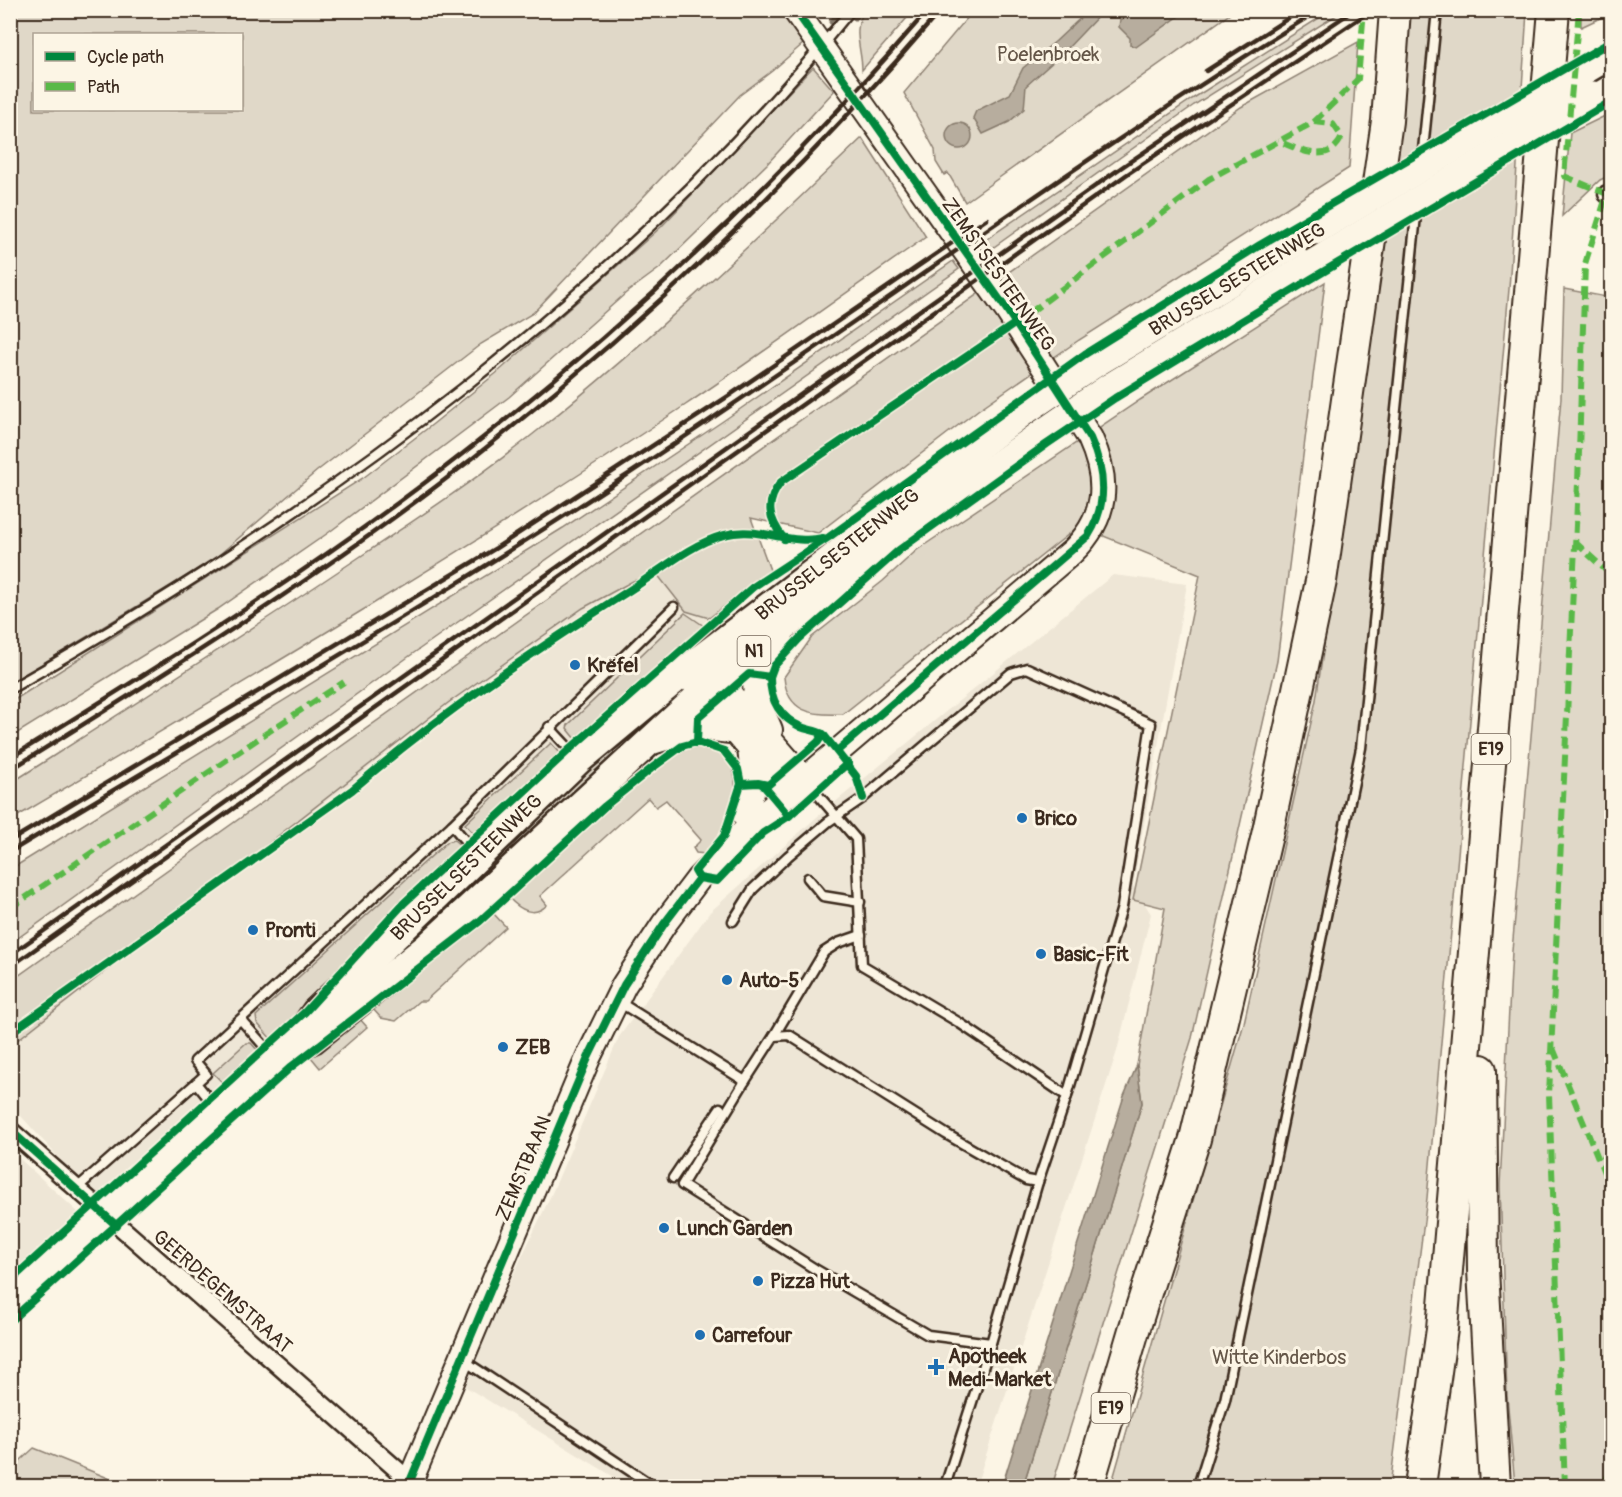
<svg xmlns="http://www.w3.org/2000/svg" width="1622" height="1497" font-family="Pangolin,sans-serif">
	<rect width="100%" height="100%" fill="#fcf5e5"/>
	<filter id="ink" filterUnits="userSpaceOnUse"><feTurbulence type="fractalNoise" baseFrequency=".0167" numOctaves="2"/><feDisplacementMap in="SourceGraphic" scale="12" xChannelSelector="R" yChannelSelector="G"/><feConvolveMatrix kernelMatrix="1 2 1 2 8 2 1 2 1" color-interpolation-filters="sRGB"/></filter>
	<g filter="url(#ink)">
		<g fill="#eee6d6">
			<path d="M657 573 686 611 709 618 403 901 303 1010 258 1055 98 1196 68 1168 11 1105V1045L448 703 583 608 633 581Z"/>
			<path d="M1113 575 1187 584 1133 885 1151 914 1117 1051 976 1486H629L466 1387 482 1341 552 1193 619 1037 710 912 817 817Z"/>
			<path d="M10 1150 79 1213 11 1274H10Z"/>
		</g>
		<g fill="#e0d8c8" stroke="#8e8173" stroke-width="1.5" fill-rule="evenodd">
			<path d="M778 10 804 43 772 71 740 95 533 313 481 344 317 471 213 560 11 683 10 11ZM34 34H242V110H34Z"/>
			<path d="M865 11H913L862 70C862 49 851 29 865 11Z"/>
			<path d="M973 11H1234L965 202 948 173 944 175 936 162 935 150 904 93Z"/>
			<path d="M1330 11H1343L1194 105 984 254 978 245 1192 99Z"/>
			<path d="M1410 11H1527L1509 289 1427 1198 1390 1486H1111L1244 1023 1316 700 1382 246Z"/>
			<path d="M1581 11H1611V13L1581 27Z"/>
			<path d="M1358 42 1349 168 1079 340 978 410 818 533 751 518 770 570 709 618 686 611 657 574 633 581 583 608 448 703 11 1045V981L1241 107Z"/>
			<path d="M813 67 834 91 767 164 660 268 626 293 509 397 328 533 218 609 11 737V702L363 478 433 424 499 371 661 227Z"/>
			<path d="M1611 113V175L1600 180 1562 216 1570 133Z"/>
			<path d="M862 138 926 237C845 293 766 351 684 406 465 552 238 686 11 820V783C127 709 244 635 358 558 421 516 484 474 542 427 654 337 759 237 862 138Z"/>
			<path d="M953 261 959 269 411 655 11 943V869L563 528 723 421Z"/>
			<path d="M1325 282 1277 661 1192 1038 1052 1486H1023L1142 1103 1137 1065 1165 908 1133 900 1200 575 1079 526 843 714C812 716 787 712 784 677L812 637 883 581 917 550 1140 400Z"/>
			<path d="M1564 289 1612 298V1486H1515L1507 1396 1500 1185 1512 951 1561 398Z"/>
			<path d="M685 613 704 626 576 739 567 728 568 725Z"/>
			<path d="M651 710 659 719 399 955 395 952Z"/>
			<path d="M551 743 561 754 474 834 465 824Z"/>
			<path d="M697 747C759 754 733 822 706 854L696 853 693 848 701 840 666 800 656 807 648 798 540 896 547 905C534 918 520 910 509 898L608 809 654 771 683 749Z"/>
			<path d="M454 840 461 846 403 901 272 1040 257 1023 256 1016 447 842Z"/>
			<path d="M493 913 506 927 425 1001H419L396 1021 381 1018 373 1009Z"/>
			<path d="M359 1018 367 1027 320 1068 311 1057Z"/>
			<path d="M246 1043H251L259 1052 223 1083 213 1073Z"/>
			<path d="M34 1448 128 1486H11V1469Z"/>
		</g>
		<g fill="#b7ad9e" stroke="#85796b" stroke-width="1.5">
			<path d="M1134 10H1186V11L1136 47 1130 45V38L1119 27 1120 20Z"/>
			<path d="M1088 11H1103L1064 52 1026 86 1024 109 1009 122 983 134 973 118 976 111 1010 94 1023 68 1056 41Z"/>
			<circle cx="959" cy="136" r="13"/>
			<path d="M1137 1065 1142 1103 1023 1486H1002L1124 1096Z"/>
		</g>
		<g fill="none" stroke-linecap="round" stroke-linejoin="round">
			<g stroke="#85796b" stroke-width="5">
				<path d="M855 18 861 10"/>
				<path d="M831 22 841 10"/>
			</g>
			<defs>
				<g id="lane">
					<path d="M1422 160 1437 10"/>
					<path d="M10 689C324 510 622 293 851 10"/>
					<path d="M549 727 577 757"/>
					<path d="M452 825 477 855"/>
					<path d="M808 878 823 896 860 902"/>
					<path d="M733 921 753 889 788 856 828 822 863 798 1011 673 1027 668 1151 724 1122 907 1067 1096"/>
					<path d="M619 1002 745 1081 774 1036 789 1035 946 1134 1026 1180 1038 1182 1067 1096 958 1022 862 965 856 839 806 781"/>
					<path d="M241 1020 275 1058"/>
					<path d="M774 1036 824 952 838 943 861 935"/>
					<path d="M745 1081 682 1185 815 1269 928 1335 991 1343"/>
					<path d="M218 1110 196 1083 206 1074 195 1061 452 825 674 607"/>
					<path d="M673 1178 720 1108"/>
					<path d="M77 1188 196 1083"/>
					<path d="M463 1360 653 1486"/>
					<path d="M945 1486 991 1343 1038 1182"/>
					<path d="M1198 1486 1225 1400 1361 748 1417 206"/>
				</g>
				<g id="street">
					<path d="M1607 194 1612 193"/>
					<path d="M10 1130 410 1481"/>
				</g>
				<g id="secondary">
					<path d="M705 666 804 779"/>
					<path d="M690 678 788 793"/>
					<path d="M770 730C767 721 761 713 758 704 749 677 764 654 781 635"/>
					<path d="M651 742C668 739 681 730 698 728 710 727 723 732 736 731"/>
					<path d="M749 827 745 813 754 786 750 748"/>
					<path d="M408 1486 588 1058 624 985 664 924 699 878 749 827 1072 552C1107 518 1110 482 1090 438L1007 310 795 10"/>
				</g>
				<g id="primary">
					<path d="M1594 95 1612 87"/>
					<path d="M1093 365 1315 231"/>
					<path d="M1108 388 1313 263"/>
					<path d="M300 1045 313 1039 427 947 716 680 906 531 1041 434"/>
					<path d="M10 1303 289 1050 316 1012 579 760 700 659 1025 411"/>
				</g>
				<g id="highway">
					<path d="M1481 1070 1483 1270 1495 1486"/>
					<path d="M1088 1486 1134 1330 1195 1139 1268 831 1321 581 1387 121 1395 10"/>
					<path d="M1420 1486 1442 1329 1554 10"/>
				</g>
			</defs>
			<use href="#lane" stroke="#3b2a1e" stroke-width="13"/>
			<use href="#street" stroke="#3b2a1e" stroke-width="21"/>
			<use href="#secondary" stroke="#3b2a1e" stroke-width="28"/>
			<use href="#primary" stroke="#3b2a1e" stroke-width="32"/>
			<use href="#highway" stroke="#3b2a1e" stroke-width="34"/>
			<use href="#lane" stroke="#fcf5e5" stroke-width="8"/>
			<use href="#street" stroke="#fcf5e5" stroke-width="16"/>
			<use href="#secondary" stroke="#fcf5e5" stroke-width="24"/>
			<use href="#primary" stroke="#fcf5e5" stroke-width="27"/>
			<use href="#highway" stroke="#fcf5e5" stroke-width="30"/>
			<g stroke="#3b2a1e" stroke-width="4.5">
				<path d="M1206 71 1301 10"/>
				<path d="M10 758C166 662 322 564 466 451 634 320 788 172 928 10"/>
				<path d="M10 770C168 672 326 573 473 458 643 325 800 175 941 10"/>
				<path d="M10 841 496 548 730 395 987 219"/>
				<path d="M10 852C214 729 420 611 618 481 854 327 1079 158 1319 10"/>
				<path d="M10 955 1122 167 1354 10"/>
				<path d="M10 967 1126 175 1372 10"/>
			</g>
			<defs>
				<g id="primary-bridge">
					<path d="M1315 231 1597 63"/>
					<path d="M1313 263 1594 95"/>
					<path d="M1025 411 1093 365"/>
					<path d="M1041 434 1108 388"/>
				</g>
			</defs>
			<use href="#primary-bridge" stroke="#3b2a1e" stroke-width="32" stroke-linecap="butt"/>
			<use href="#primary-bridge" stroke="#fcf5e5" stroke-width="27"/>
			<g stroke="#58b947" stroke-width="6" stroke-dasharray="12 6" stroke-linecap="butt">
				<path d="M1314 122 1358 79 1364 10"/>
				<path d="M1016 323 1209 179 1314 122 1333 124 1342 137C1328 166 1301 150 1278 141"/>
				<path d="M1575 542 1612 576"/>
				<path d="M10 908C122 833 231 755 344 682"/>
				<path d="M1553 1048 1612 1192"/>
				<path d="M1565 1486 1549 1095 1578 483 1585 264 1607 194 1564 176 1579 10"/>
				<path d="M1604 1486 1612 1465"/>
			</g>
			<defs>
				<g id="cycleway">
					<path d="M795 10 1007 310 1090 438C1105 471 1108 505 1088 536L837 751"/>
					<path d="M784 539C769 519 764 504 781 482L1016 323"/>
					<path d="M770 677C770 699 779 717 801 727 808 730 816 730 823 734"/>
					<path d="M697 742 698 718 749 674 770 677 774 666 799 639 899 550 1047 444 1115 398 1311 279 1612 101"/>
					<path d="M741 784 758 783 768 785 818 742 823 734 856 776 863 798"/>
					<path d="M763 785 789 816 848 763"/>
					<path d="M699 878 717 881 763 833 789 816"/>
					<path d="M10 1033 352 790C438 715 534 651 630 590 660 571 690 544 724 535 759 525 790 546 823 538"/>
					<path d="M10 1130 117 1226"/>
					<path d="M10 1281 305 1012 404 903 570 749 753 587 829 537 1085 354 1260 245 1612 41"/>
					<path d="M10 1321 291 1067 480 921 605 806 652 768 682 746 697 742 724 751 738 769 741 784 724 836 695 871 699 878"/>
					<path d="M408 1486 588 1058 624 985 664 924 699 878"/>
				</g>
			</defs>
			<use href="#cycleway" stroke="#fcf5e5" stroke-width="11"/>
			<use href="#cycleway" stroke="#00873e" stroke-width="8"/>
		</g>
	</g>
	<g fill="#1f6fb2" stroke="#fcf5e5" stroke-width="2">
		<circle cx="575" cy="665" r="6"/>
		<circle cx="1022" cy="818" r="6"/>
		<circle cx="253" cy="930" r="6"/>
		<circle cx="1041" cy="954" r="6"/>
		<circle cx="727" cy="980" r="6"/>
		<circle cx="503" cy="1047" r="6"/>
		<circle cx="664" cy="1228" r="6"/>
		<circle cx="758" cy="1281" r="6"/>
		<circle cx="700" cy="1335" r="6"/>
		<path d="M933 1358h6v6h6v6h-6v6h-6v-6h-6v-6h6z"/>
	</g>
	<g text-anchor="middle" stroke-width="6" stroke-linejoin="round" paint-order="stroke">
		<g fill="#fcf5e5" stroke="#75675a" stroke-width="1.5">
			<rect x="737.5" y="636" width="33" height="30" rx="4.5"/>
			<rect x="1471.5" y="734" width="39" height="30" rx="4.5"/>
			<rect x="1091.5" y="1393" width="39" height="30" rx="4.5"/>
		</g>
		<g font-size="18" font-weight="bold" fill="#3b2a1e">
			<text x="754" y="657">N1</text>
			<text x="1491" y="755">E19</text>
			<text x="1111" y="1414">E19</text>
		</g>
		<g font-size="20" fill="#645648" stroke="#fcf5e5">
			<text x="1048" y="61">Poelenbroek</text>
			<text x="1279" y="1364">Witte Kinderbos</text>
		</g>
		<g font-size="20" fill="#3b2a1e" stroke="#fcf5e5">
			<text transform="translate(999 274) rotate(55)" y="7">ZEMSTSESTEENWEG</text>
			<text transform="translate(1237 279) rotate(-31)" y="7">BRUSSELSESTEENWEG</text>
			<text transform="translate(837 554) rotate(-38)" y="7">BRUSSELSESTEENWEG</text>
			<text transform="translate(466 867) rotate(-44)" y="7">BRUSSELSESTEENWEG</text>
			<text transform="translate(523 1168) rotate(-67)" y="7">ZEMSTBAAN</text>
			<text transform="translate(223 1291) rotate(41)" y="7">GEERDEGEMSTRAAT</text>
		</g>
		<g font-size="20" font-weight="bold" fill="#3b2a1e" stroke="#fcf5e5" text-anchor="start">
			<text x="587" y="672">Krëfel</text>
			<text x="1034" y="825">Brico</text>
			<text x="265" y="937">Pronti</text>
			<text x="1053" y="961">Basic-Fit</text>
			<text x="739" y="987">Auto-5</text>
			<text x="515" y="1054">ZEB</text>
			<text x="676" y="1235">Lunch Garden</text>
			<text x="770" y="1288">Pizza Hut</text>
			<text x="712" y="1342">Carrefour</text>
			<text x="948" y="1363">Apotheek<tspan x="948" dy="23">Medi-Market</tspan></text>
		</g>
	</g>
	<rect width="1622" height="1497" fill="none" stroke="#fcf5e5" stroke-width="36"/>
	<rect x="18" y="18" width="1586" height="1461" fill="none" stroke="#3b2a1e" stroke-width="2" filter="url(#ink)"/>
	<rect x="33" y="33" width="210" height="78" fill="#fcf5e5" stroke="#afa495" stroke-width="1.5"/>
	<rect x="45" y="52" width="30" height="9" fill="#00873e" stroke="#afa495" stroke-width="1.5"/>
	<text x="87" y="63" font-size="18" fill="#3b2a1e">Cycle path</text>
	<rect x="45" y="82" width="30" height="9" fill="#58b947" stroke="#afa495" stroke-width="1.5"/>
	<text x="87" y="93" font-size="18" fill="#3b2a1e">Path</text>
</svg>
